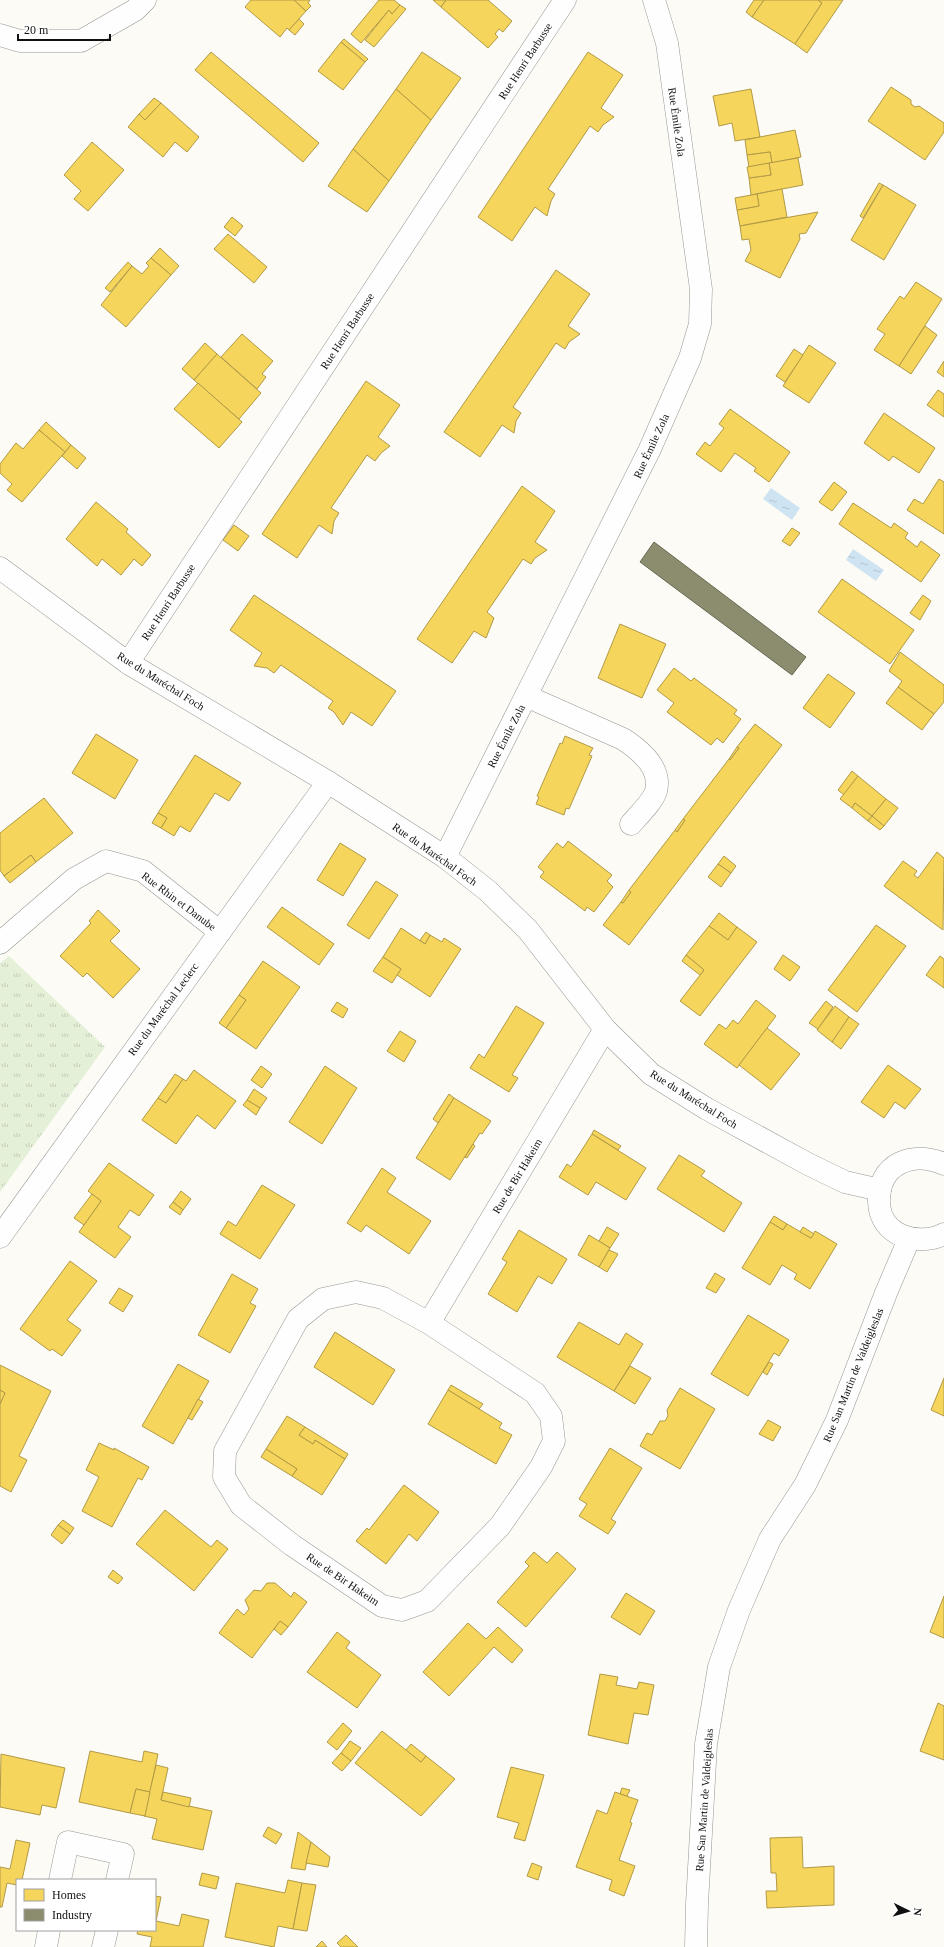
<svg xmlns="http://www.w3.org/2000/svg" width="944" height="1947" font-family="Georgia,serif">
	<defs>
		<pattern id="park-tufts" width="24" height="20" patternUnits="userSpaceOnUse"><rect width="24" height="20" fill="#e4f0d8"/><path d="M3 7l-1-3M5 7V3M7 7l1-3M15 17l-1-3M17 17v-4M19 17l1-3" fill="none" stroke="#c3cdb8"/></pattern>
		<pattern id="water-ripples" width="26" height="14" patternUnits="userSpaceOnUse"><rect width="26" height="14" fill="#cfe4f3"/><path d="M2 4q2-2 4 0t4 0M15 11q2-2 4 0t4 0" fill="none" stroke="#b1c3cf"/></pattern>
	</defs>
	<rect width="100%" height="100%" fill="#fcfbf6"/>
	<path fill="url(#park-tufts)" d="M9 956 105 1047 0 1192V963Z"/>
	<g fill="url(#water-ripples)">
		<path d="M771 488 800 508 792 520 763 499Z"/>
		<path d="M853 549 884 570 876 581 846 560Z"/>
	</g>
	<g fill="#f6d55c" stroke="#b19a45">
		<path d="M251 0H294L306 11 289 30 287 28 280 37 245 7Z"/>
		<path d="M294 0H310L308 3 311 6 306 11Z"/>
		<path d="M379 0H394L400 5 392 14 389 10 361 43 351 34Z"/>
		<path d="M433 0H446L441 7Z"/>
		<path d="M446 0H488L512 21 503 32 499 29 495 34 498 37 488 48 441 7Z"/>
		<path d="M754 0H764L752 17 746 12Z"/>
		<path d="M764 0H818L822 3 795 44 752 17Z"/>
		<path d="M818 0H843L807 53 795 44 822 3Z"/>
		<path d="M400 5 406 9 374 47 365 40 389 10 392 14Z"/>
		<path d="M299 19 304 24 295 35 289 30Z"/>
		<path d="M344 39 368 59 365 62 341 42Z"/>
		<path d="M341 42 365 62 343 90 318 71Z"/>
		<path d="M211 52 319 143 303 162 195 70Z"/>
		<path d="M422 52 461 78 431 120 396 89Z"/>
		<path d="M588 52 623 75 601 108 614 117 603 125 598 132 590 126 548 189 555 194 551 201 547 216 535 207 512 241 478 217Z"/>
		<path d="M891 87 911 100V104L915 107 919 106 944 123V132L925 160 868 121Z"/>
		<path d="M396 89 431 120 389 181 353 149Z"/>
		<path d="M751 89 760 137 735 141 732 123 719 126 713 96Z"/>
		<path d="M154 98 161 103 145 120 139 114Z"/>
		<path d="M161 103 199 137 187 152 175 142 163 157 128 127 139 114 145 120Z"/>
		<path d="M795 130 801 157 772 163 770 152 747 155 745 140Z"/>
		<path d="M92 142 124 170 88 211 74 199 81 191 64 175Z"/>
		<path d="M353 149 389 181 367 212 328 186Z"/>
		<path d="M770 152 772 163 749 167 747 155Z"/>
		<path d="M798 158 803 185 751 195 749 178 771 175 769 163Z"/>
		<path d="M769 163 771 175 749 178 747 167Z"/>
		<path d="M879 183 883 185 863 218 860 216Z"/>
		<path d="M883 185 916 205 884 260 851 240Z"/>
		<path d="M782 189 787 217 740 226 737 210 759 206 757 194Z"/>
		<path d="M757 194 759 206 737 210 735 198Z"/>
		<path d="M818 212 806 233 799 234 800 239 780 278 745 261 751 250 749 239 742 240 740 226Z"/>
		<path d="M232 217 243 226 235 236 224 227Z"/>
		<path d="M228 234 267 267 254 283 214 249Z"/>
		<path d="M160 248 179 266 171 275 151 258Z"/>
		<path d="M151 258 171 275 126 327 101 305 132 266 142 274 149 266 146 263Z"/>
		<path d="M128 262 132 266 110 292 105 288Z"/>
		<path d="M556 270 590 294 568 326 580 334 569 342 565 349 556 343 513 407 521 413 516 421 514 433 502 425 480 457 444 432Z"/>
		<path d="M916 282 942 299 899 366 874 350 885 334 877 329 900 296 904 299Z"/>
		<path d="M925 326 937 335 911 374 899 366Z"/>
		<path d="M242 334 273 361 262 374 266 377 257 389 221 357Z"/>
		<path d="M205 343 217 354 194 380 182 369Z"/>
		<path d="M809 345 836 363 809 403 783 386Z"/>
		<path d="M794 349 803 355 785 382 776 376Z"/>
		<path d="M217 354 261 393 239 419 194 380Z"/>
		<path d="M944 361V377L937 372Z"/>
		<path d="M366 381 400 405 378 437 390 446 381 453 375 461 367 455 331 508 339 513 334 521 332 534 319 525 297 558 262 534Z"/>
		<path d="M198 383 242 422 219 448 174 409Z"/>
		<path d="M938 390 944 394V417L927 405Z"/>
		<path d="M730 409 790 452 769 482 754 471 756 468 735 453 721 472 696 454 705 442 710 446 724 428 719 424Z"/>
		<path d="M884 413 935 448 919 473 893 456 889 461 864 443Z"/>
		<path d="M46 422 71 445 65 452 39 430Z"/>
		<path d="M39 430 65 452 22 502 7 490 12 484 0 473V464L16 443 23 449Z"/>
		<path d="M71 445 86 458 77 469 62 456Z"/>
		<path d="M939 479 944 482V534L907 510 914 499 923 504Z"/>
		<path d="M834 482 847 492 832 511 819 502Z"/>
		<path d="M522 486 555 511 535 542 547 550 535 558 531 564 523 559 487 612 494 618 486 638 474 631 452 663 417 639Z"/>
		<path d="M96 502 128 529 126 532 151 555 142 566 134 559 121 575 102 559 97 566 66 539Z"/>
		<path d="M853 503 891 528 894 523 908 533 905 538 917 547 921 541 940 555 921 582 839 524Z"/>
		<path d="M234 525 249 536 238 551 223 540Z"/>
		<path d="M792 528 800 533 790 546 782 541Z"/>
		<path d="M842 579 914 630 890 664 818 612Z"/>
		<path d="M254 595 396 691 372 726 351 712 343 725 334 712 328 708 333 701 281 665 274 673 267 668 254 666 262 653 230 630Z"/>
		<path d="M923 595 931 601 920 620 910 613Z"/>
		<path d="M620 624 666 644 642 698 598 678Z"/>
		<path d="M900 652 944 685V702L934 714 898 687 902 681 889 671Z"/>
		<path d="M674 668 691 681 694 678 737 710 734 714 741 719 723 743 717 738 711 745 667 712 674 703 657 690Z"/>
		<path d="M828 674 855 693 830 728 803 708Z"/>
		<path d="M898 687 934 714 922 730 886 703Z"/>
		<path d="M755 724 782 745 629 945 603 925 621 902 623 903 631 892 629 890 675 830 677 832 685 820 683 819 729 759 730 760 739 748 737 747Z"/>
		<path d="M96 734 138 760 115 799 72 773Z"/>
		<path d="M565 736 593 748 589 755 592 756 569 809 566 808 564 815 536 804 539 797 537 796 560 743 562 744Z"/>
		<path d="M737 747 739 748 730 760 729 759Z"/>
		<path d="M195 755 241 783 229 801 215 793 190 832 180 826 174 836 161 828 167 818 158 813Z"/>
		<path d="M852 771 858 776 844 795 838 790Z"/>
		<path d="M858 776 886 799 872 816 855 803 852 808 840 799Z"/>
		<path d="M44 798 73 833 36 862 31 855 4 876 0 870V833Z"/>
		<path d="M886 799 898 808 884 826 872 816Z"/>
		<path d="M855 803 872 816 868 821 852 808Z"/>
		<path d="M158 813 167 818 161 828 152 823Z"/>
		<path d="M872 816 884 826 880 830 868 821Z"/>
		<path d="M683 819 685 820 677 832 675 830Z"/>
		<path d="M568 841 612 875 607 881 613 887 594 912 587 907 585 911 540 877 544 872 538 867 557 843 563 848Z"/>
		<path d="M340 843 366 859 343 896 317 880Z"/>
		<path d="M937 852 944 858 943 930 884 886 903 861 917 871 914 875 918 878Z"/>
		<path d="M31 855 36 862 10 883 4 876Z"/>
		<path d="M724 856 736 866 731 873 718 864Z"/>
		<path d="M718 864 731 873 721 887 708 877Z"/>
		<path d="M376 881 398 895 369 939 347 925Z"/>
		<path d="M629 890 631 892 623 903 621 902Z"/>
		<path d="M282 907 334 944 319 965 267 927Z"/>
		<path d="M98 910 120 931 110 941 140 969 113 998 87 973 83 977 60 956 91 923 89 921Z"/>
		<path d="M719 913 737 927 728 940 709 926Z"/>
		<path d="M876 925 906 946 857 1012 828 990Z"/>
		<path d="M709 926 728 940 737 927 757 942 700 1016 680 1001 704 970 686 955Z"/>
		<path d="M401 928 425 944 430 935 442 942 444 938 461 949 430 997 397 975 401 969 383 957Z"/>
		<path d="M426 932 430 935 425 944 420 940Z"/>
		<path d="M686 955 704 970 700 975 682 961Z"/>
		<path d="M783 955 800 967 790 981 774 969Z"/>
		<path d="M940 956 944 959V988L926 975Z"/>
		<path d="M383 957 401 969 392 983 373 971Z"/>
		<path d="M263 961 300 987 256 1049 226 1028 246 1000 239 995Z"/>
		<path d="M239 995 246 1000 226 1028 219 1023Z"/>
		<path d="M756 1000 776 1016 737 1068 704 1044 719 1024 726 1029 733 1020 738 1024Z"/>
		<path d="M826 1001 833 1007 818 1029 809 1023Z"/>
		<path d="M337 1002 348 1009 343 1018 331 1011Z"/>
		<path d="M516 1006 544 1023 512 1075 518 1078 509 1092 470 1068 479 1054 484 1058Z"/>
		<path d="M835 1006 849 1017 832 1042 817 1030Z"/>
		<path d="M849 1017 859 1024 841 1049 832 1042Z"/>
		<path d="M767 1028 800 1054 771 1090 739 1065Z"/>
		<path d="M400 1031 416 1041 404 1062 387 1051Z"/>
		<path d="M888 1065 921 1089 905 1109 895 1102 884 1118 861 1102Z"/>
		<path d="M261 1066 272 1074 262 1088 251 1080Z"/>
		<path d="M325 1066 357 1088 322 1144 289 1122Z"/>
		<path d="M194 1070 236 1101 215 1129 197 1115 176 1144 142 1120 158 1098 166 1103 183 1079 186 1081Z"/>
		<path d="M175 1074 183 1079 166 1103 158 1098Z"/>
		<path d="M254 1089 267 1098 260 1108 247 1100Z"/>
		<path d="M449 1094 454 1098 438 1123 433 1119Z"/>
		<path d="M454 1098 491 1121 482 1134 480 1133 450 1180 416 1158Z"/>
		<path d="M247 1100 260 1108 256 1115 243 1105Z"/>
		<path d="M594 1130 621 1146 618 1150 592 1134Z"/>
		<path d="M592 1134 646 1168 626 1200 596 1182 588 1195 559 1177 567 1164 571 1167Z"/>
		<path d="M473 1144 475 1146 467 1158 465 1157Z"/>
		<path d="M679 1155 705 1171 701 1176 742 1203 724 1232 657 1189Z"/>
		<path d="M109 1163 154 1195 139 1216 130 1210 118 1227 131 1237 115 1258 79 1232 101 1201 88 1191Z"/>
		<path d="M382 1168 396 1178 387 1192 431 1221 409 1254 366 1225 361 1232 347 1223Z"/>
		<path d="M262 1185 295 1205 260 1259 220 1234 228 1221 236 1226Z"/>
		<path d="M181 1191 191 1199 183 1210 173 1202Z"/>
		<path d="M92 1194 101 1201 84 1225 74 1218Z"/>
		<path d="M173 1202 183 1210 180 1215 169 1207Z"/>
		<path d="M774 1216 787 1224 783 1230 770 1222Z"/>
		<path d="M770 1222 783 1230 787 1224 811 1238 815 1231 837 1244 810 1289 794 1279 797 1274 782 1265 770 1285 742 1268Z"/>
		<path d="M607 1227 619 1234 610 1248 599 1241Z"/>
		<path d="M803 1227 814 1234 811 1238 800 1232Z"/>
		<path d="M519 1230 567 1259 552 1284 538 1276 517 1312 488 1294 507 1262 502 1259Z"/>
		<path d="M589 1235 610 1248 599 1267 578 1255Z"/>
		<path d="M609 1250 618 1254 607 1272 599 1267Z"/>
		<path d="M70 1261 97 1281 67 1320 81 1330 62 1356 52 1349 50 1351 20 1329Z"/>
		<path d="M715 1273 725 1279 716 1293 706 1288Z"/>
		<path d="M232 1274 258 1289 250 1303 256 1306 230 1353 198 1335Z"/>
		<path d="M119 1288 133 1296 123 1312 109 1303Z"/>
		<path d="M748 1315 789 1340 779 1356 774 1353 748 1396 711 1374Z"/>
		<path d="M579 1322 619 1345 626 1333 643 1344 614 1391 557 1357Z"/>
		<path d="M335 1332 395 1370 373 1405 314 1367Z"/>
		<path d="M769 1362 773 1364 767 1375 763 1372Z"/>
		<path d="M178 1364 209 1381 173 1444 142 1426Z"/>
		<path d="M0 1365 51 1391 19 1456 27 1460 11 1492 0 1486V1404L5 1393 0 1390Z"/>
		<path d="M630 1366 651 1378 635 1404 614 1391Z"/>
		<path d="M944 1378V1416L931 1410Z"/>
		<path d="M451 1385 483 1404 479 1409 448 1390Z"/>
		<path d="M680 1388 715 1409 680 1469 640 1446 647 1433 652 1435 660 1421H665L668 1416 667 1410Z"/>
		<path d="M0 1390 5 1393 0 1404Z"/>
		<path d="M448 1390 502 1423 499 1428 512 1435 496 1464 428 1424Z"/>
		<path d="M198 1399 203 1402 192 1420 188 1418Z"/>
		<path d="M287 1416 305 1427 299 1435 313 1444 315 1440 345 1459 322 1495 292 1476 297 1469 266 1449Z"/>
		<path d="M768 1420 781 1427 773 1441 759 1434Z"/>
		<path d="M305 1427 348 1454 345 1459 315 1440 313 1444 299 1435Z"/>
		<path d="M99 1443 114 1450V1448L149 1467 142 1480 138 1478 112 1527 82 1511 99 1477 86 1470Z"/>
		<path d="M610 1448 642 1468 611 1519 616 1522 608 1534 579 1516 587 1504 579 1499Z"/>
		<path d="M266 1449 297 1469 292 1476 261 1457Z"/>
		<path d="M404 1485 439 1512 417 1541 409 1534 386 1564 356 1541 367 1528 369 1530Z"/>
		<path d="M165 1510 211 1547 217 1540 228 1549 194 1591 136 1544Z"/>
		<path d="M63 1520 74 1528 70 1534 58 1525Z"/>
		<path d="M58 1525 70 1534 62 1544 51 1535Z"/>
		<path d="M534 1552 547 1563 557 1552 576 1569 526 1627 497 1602 529 1566 525 1562Z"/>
		<path d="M113 1570 123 1578 118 1584 108 1577Z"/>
		<path d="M267 1583H275L291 1597 294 1592 307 1602 288 1627 280 1621 252 1658 219 1633 237 1609 244 1615 249 1609 245 1600 254 1590 261 1591Z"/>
		<path d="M626 1593 655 1611 640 1635 611 1617Z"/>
		<path d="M944 1596V1638L930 1632Z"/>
		<path d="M280 1621 288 1627 281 1635 274 1629Z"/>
		<path d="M468 1623 486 1639 498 1627 523 1650 512 1663 494 1647 449 1696 423 1672Z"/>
		<path d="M337 1632 350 1642 346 1648 381 1675 357 1708 307 1672Z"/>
		<path d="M600 1674 618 1677 616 1685 637 1689 639 1682 654 1685 648 1715 634 1713 628 1744 588 1735Z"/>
		<path d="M938 1703 944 1706V1760L920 1751Z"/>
		<path d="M343 1723 352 1731 337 1750 327 1742Z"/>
		<path d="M382 1731 421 1762 426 1756 455 1779 421 1816 355 1763Z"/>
		<path d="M350 1741 361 1748 351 1761 341 1753Z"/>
		<path d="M411 1744 426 1756 421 1762 406 1750Z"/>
		<path d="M90 1751 142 1762 144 1751 158 1754 150 1792 136 1789 130 1813 79 1802Z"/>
		<path d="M341 1753 351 1761 342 1771 332 1763Z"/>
		<path d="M1 1754 65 1768 56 1808 42 1805 40 1815 0 1807Z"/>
		<path d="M156 1765 168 1768 161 1800 212 1811 203 1850 152 1839 157 1819 144 1816Z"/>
		<path d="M511 1767 544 1775 525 1841 514 1838 519 1823 497 1817Z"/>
		<path d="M622 1788 630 1790 627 1796 620 1794Z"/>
		<path d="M136 1789 150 1792 145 1816 130 1813Z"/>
		<path d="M163 1792 191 1798 189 1807 161 1800Z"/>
		<path d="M615 1792 638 1800 630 1822 632 1823 619 1860 635 1866 624 1896 609 1890 612 1880 576 1867 597 1810 607 1814Z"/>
		<path d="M268 1827 282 1834 276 1844 263 1836Z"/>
		<path d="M298 1832 311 1842 305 1870 291 1868Z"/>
		<path d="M802 1837 803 1868 834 1866V1905L767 1908 766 1891H777L776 1873H771L770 1838Z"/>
		<path d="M16 1840 30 1843 22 1880H17V1885L7 1883 2 1907H0V1867L10 1869Z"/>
		<path d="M311 1842 330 1857 328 1867 306 1863Z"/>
		<path d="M532 1863 542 1867 538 1880 527 1876Z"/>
		<path d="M202 1873 219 1877 216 1889 199 1885Z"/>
		<path d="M288 1880 302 1883 293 1929 278 1926 274 1947 225 1937 236 1883 285 1893Z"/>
		<path d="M302 1883 316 1885 307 1931 293 1929Z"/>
		<path d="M155 1896 161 1897 156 1921 179 1926 182 1914 209 1920 203 1947H150L152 1937 137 1934 138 1930H155Z"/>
		<path d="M346 1935 358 1947H341L337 1943Z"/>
		<path d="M322 1941 327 1947H316Z"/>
	</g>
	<path fill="#8c8c6e" stroke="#676752" d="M654 542 806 657 792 675 640 562Z"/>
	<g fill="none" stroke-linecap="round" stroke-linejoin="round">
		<defs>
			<g id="street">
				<path d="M0 35 20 41H81L135 10 145 0"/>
				<path d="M0 568 128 663 328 782 445 857 488 891 528 930 605 1029 651 1074 707 1109 808 1164 845 1182 880 1190"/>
				<path d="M128 663 565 0"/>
				<path d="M526 696 623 739C640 750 662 768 656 791 654 800 637 817 631 824"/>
				<path d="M445 857 649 451 690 358 700 324 701 289 667 43 654 0"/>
				<path d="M0 943 74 879 106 861 143 871 220 932"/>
				<path d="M944 1164C912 1150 878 1164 879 1202 880 1236 918 1247 944 1234"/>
				<path d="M0 1237C108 1085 219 934 328 782"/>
				<path d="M429 1323 535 1393 551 1416 554 1441 541 1467 500 1526 427 1601 402 1610 382 1606 292 1545 241 1505 224 1477 225 1451 298 1319 323 1299 356 1292 383 1298 429 1323 605 1029"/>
				<path d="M60 1880 68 1842 123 1854 117 1880"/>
				<path d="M46 1947 49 1930"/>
				<path d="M103 1947 107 1930"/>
				<path d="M696 1947 697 1904 706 1744 719 1667 739 1610 770 1539 805 1485 837 1420 886 1293 909 1239"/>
			</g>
		</defs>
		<use href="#street" stroke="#969694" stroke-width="23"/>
		<use href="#street" stroke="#fffefe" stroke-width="22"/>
	</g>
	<g text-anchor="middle" stroke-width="4" stroke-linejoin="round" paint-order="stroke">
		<g font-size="11" fill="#101010" stroke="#fff">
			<text transform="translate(525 61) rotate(-57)" y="4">Rue Henri Barbusse</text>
			<text transform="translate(677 122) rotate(82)" y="4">Rue Émile Zola</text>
			<text transform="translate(347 331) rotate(-57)" y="4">Rue Henri Barbusse</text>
			<text transform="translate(651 446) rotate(-65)" y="4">Rue Émile Zola</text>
			<text transform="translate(168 602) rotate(-57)" y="4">Rue Henri Barbusse</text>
			<text transform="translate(161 681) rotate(32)" y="4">Rue du Maréchal Foch</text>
			<text transform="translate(506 736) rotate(-63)" y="4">Rue Émile Zola</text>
			<text transform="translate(435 854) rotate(35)" y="4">Rue du Maréchal Foch</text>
			<text transform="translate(179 901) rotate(37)" y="4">Rue Rhin et Danube</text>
			<text transform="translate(163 1009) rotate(-54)" y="4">Rue du Maréchal Leclerc</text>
			<text transform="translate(694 1099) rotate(32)" y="4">Rue du Maréchal Foch</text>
			<text transform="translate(517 1176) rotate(-59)" y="4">Rue de Bir Hakeim</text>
			<text transform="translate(853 1375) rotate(-68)" y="4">Rue San Martin de Valdeigleslas</text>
			<text transform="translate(343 1579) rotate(34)" y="4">Rue de Bir Hakeim</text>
			<text transform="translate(704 1800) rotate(-86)" y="4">Rue San Martin de Valdeigleslas</text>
		</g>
	</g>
	<rect x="16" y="1879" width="140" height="52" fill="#ffffff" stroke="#9f9f9f"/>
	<rect x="24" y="1889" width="20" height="12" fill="#f6d55c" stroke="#9f9f9f"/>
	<text x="52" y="1899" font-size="12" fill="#101010">Homes</text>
	<rect x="24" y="1909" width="20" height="12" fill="#8c8c6e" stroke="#9f9f9f"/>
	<text x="52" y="1919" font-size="12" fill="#101010">Industry</text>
	<g transform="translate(908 1911) rotate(95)" stroke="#ffffff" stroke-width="3" paint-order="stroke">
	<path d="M0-3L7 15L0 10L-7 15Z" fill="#101010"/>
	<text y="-6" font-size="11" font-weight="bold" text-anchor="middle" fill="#101010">N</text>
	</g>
	<path d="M18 34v6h92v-6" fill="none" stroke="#101010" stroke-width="2"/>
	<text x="24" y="34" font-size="12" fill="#101010" stroke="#ffffff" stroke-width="3" paint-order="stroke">20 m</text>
</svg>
